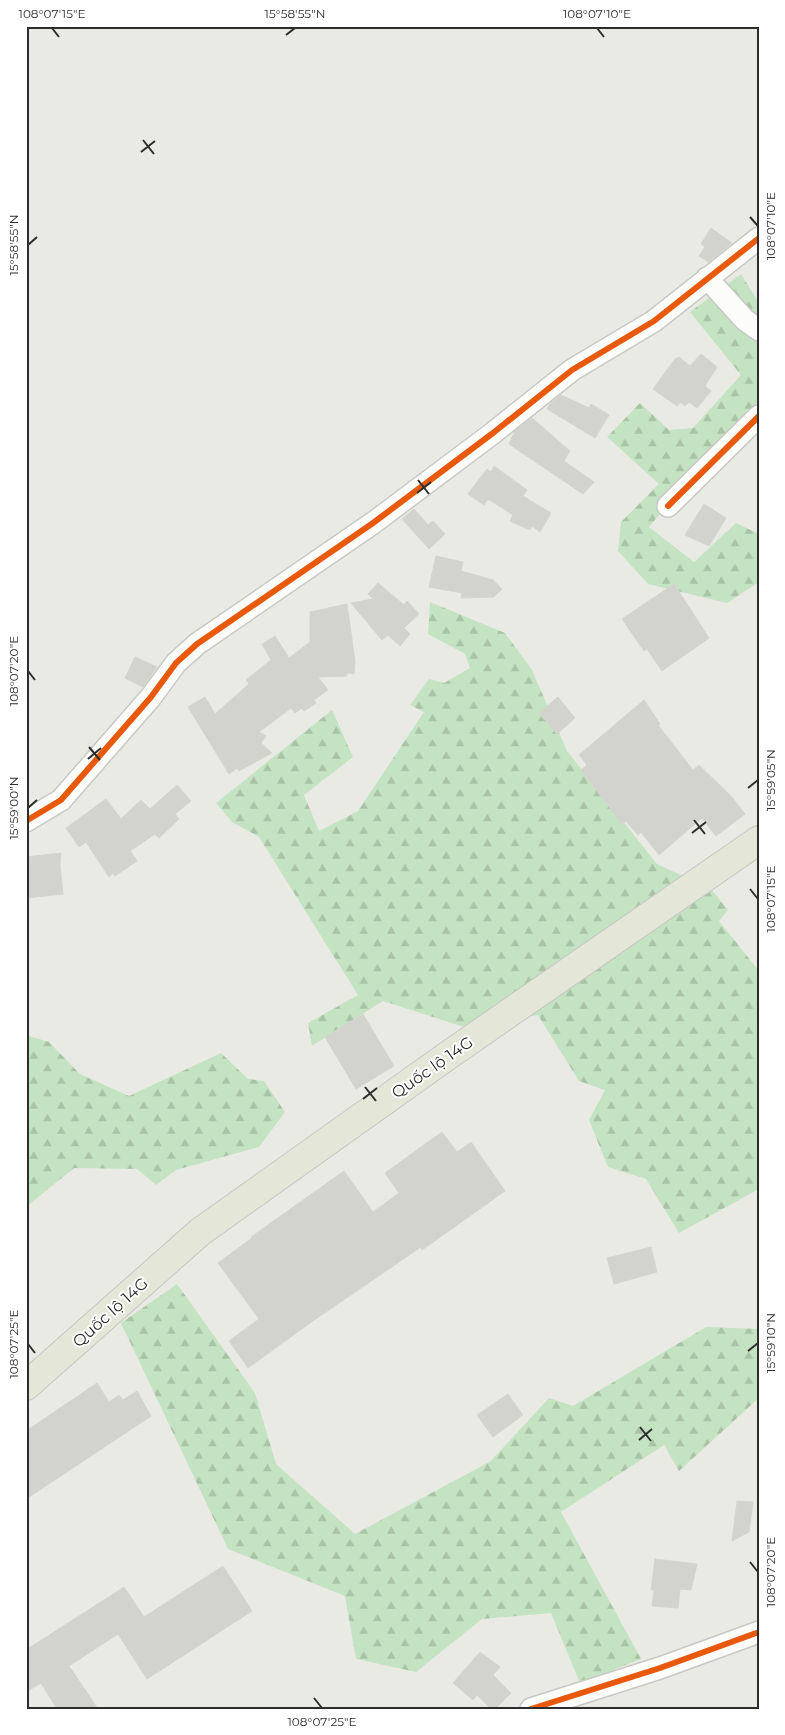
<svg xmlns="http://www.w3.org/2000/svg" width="785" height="1735" font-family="Montserrat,sans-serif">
	<defs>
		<pattern id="forest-firs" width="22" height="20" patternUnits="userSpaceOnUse" patternTransform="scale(1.25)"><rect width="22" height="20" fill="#c4e3c2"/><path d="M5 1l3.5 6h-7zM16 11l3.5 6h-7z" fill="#a9c3a7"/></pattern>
	</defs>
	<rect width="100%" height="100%" fill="#eaeae4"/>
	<g fill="url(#forest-firs)">
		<path d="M741 274 759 303V422L698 469 649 527 694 562 736 523 759 534V582L727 603 648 584 618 551 621 522 659 484 607 437 640 403 669 430 693 428 741 375 690 312Z"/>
		<path d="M430 602 505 633 532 670 567 751 657 864 711 889 728 910 719 921 759 971V1189L679 1233 646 1179 608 1167 589 1120 605 1090 579 1081 538 1015 464 1027 383 1001 312 1046 308 1023 358 995 259 837 232 822 216 803 332 710 353 757 304 795 319 831 358 811 424 712 410 705 429 679 444 683 470 668 465 654 428 634Z"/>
		<path d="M26 1035 49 1042 80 1074 129 1096 221 1053 248 1079 264 1081 285 1112 259 1147 176 1170 156 1185 137 1169 74 1168 26 1207Z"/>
		<path d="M177 1284 255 1393 276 1464 355 1534 491 1461 549 1398 573 1406 706 1327 759 1329V1398L679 1471 664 1445 561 1512 641 1659 580 1683 551 1613 482 1619 416 1672 356 1659 345 1596 228 1549 121 1323Z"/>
	</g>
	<g fill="#d3d3ce" stroke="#d5d5d0">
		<path d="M711 228 732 243 709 262 699 256 705 247 701 244Z"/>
		<path d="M701 354 717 367 705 386 711 391 697 408 689 402 685 406 680 402 677 406 653 389 675 359 679 357 690 366Z"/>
		<path d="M561 395 589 408 591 404 609 415 595 438 547 409 550 404Z"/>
		<path d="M532 418 570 451 564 461 594 482 583 494 509 444 515 431Z"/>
		<path d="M494 466 527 490 523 496 551 513 540 532 532 526 530 530 510 521 513 515 488 499 484 505 468 494 487 469 491 472Z"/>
		<path d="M704 504 726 518 709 546 685 535Z"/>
		<path d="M414 509 428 525 433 521 445 534 429 549 402 519Z"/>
		<path d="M436 556 463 562 461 571 493 580 502 589 494 597 461 598 462 593 429 587Z"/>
		<path d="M378 583 404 605 407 601 419 614 404 628 410 634 400 646 388 635 382 640 351 603 373 599 368 594Z"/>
		<path d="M674 584 709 638 662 671 647 649 644 651 622 619Z"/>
		<path d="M347 604 355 661 354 674 347 673V676L318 677 328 690 314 700 316 703 304 711 302 708 295 713 291 708 259 732 266 736 261 743 272 753 239 771 237 768 229 774 188 707 205 697 215 714 249 684 246 680 271 660 262 644 275 636 289 658 310 642V612Z"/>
		<path d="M135 657 157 667 143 687 125 678Z"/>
		<path d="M558 697 575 718 557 734 539 713Z"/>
		<path d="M644 700 660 724 658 725 693 770 699 765 732 797 745 814 716 836 702 818 659 855 641 832 638 835 626 821 622 824 581 770 587 765 579 755Z"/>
		<path d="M177 785 191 801 175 814 179 819 159 838 155 834 130 851 137 861 115 876 113 873 109 877 86 842 79 847 66 828 106 799 121 819 141 800 150 809Z"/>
		<path d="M61 853 60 865 63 894 26 898V857Z"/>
		<path d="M363 1014 394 1066 356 1089 325 1037Z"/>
		<path d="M442 1132 457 1152 471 1142 505 1191 422 1250 421 1247 310 1323 248 1368 229 1341 259 1319 218 1263 252 1238 251 1237 344 1171 373 1212 399 1193 385 1173Z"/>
		<path d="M651 1247 657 1272 614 1284 607 1258Z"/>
		<path d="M97 1383 109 1402 119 1395 123 1400 137 1391 151 1416 26 1499V1431Z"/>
		<path d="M508 1394 523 1415 493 1437 477 1415Z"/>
		<path d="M737 1501 753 1502 749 1532 732 1541Z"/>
		<path d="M655 1559 697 1564 691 1590 680 1589 678 1608 652 1606 654 1590H651Z"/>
		<path d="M223 1566 252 1611 147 1679 118 1634 69 1666 98 1709H57L41 1683 26 1692V1650L124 1587 144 1617Z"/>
		<path d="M480 1652 500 1667 493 1675 511 1693 495 1709H491L477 1695 473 1700 453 1683Z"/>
	</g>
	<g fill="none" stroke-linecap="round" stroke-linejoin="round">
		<defs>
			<g id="street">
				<path d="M707 278 745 320 759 330"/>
				<path d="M668 506 759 416"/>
				<path d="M26 821 61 800 151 697 176 663 197 644 373 523 493 433 572 370 654 321 759 238"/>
				<path d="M531 1709 660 1668 759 1632"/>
			</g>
			<path id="primary" d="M26 1386 200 1232 450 1054 759 840"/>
		</defs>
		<use href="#street" stroke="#c9c8c7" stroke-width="24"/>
		<use href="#primary" stroke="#c6c6c3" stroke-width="30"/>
		<use href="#street" stroke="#fcfcfb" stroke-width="21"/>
		<use href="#primary" stroke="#e4e6d7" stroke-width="28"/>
		<defs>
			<g id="cycleway">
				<path d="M668 506 759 416"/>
				<path d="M26 821 61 800 151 697 176 663 197 644 373 523 493 433 572 370 654 321 759 238"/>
				<path d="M531 1709 660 1668 759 1632"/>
			</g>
		</defs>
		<use href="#cycleway" stroke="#fff" stroke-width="9"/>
		<use href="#cycleway" stroke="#e8590c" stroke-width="6"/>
	</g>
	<path fill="none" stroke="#2d2d2d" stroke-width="2" d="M52 28 59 37M597 28 604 37M286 35 295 28M143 140 154 154M141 152 155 141M750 217 758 226M28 245 37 237M418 480 429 494M417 493 431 482M28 671 35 680M89 747 100 760M88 759 101 748M748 788 758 780M28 808 37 800M694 820 705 834M692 833 706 822M750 889 758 899M365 1087 376 1101M363 1099 377 1088M28 1344 35 1353M748 1351 758 1343M640 1427 651 1441M639 1440 652 1429M750 1562 758 1572M314 1698 322 1708"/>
	<g text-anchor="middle" stroke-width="4" stroke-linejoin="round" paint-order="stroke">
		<g font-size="16" fill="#2d2d2d" stroke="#fff">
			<text transform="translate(432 1067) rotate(-35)" y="6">Quốc lộ 14G</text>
			<text transform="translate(110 1312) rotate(-42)" y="6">Quốc lộ 14G</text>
		</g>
	</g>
	<rect width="785" height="1735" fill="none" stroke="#ffffff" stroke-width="55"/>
	<rect x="28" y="28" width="730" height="1680" fill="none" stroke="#2d2d2d" stroke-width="2"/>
	<g font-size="12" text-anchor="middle" fill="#2d2d2d">
		<text x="52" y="18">108°07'15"E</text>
		<text x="295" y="18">15°58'55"N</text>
		<text x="597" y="18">108°07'10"E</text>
		<text transform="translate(771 226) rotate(-90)" y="4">108°07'10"E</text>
		<text transform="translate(14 245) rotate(-90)" y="4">15°58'55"N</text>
		<text transform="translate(14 671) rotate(-90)" y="4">108°07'20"E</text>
		<text transform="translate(771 780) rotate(-90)" y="4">15°59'05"N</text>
		<text transform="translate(14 808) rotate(-90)" y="4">15°59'00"N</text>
		<text transform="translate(771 899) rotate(-90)" y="4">108°07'15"E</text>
		<text transform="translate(771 1343) rotate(-90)" y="4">15°59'10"N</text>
		<text transform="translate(14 1344) rotate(-90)" y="4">108°07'25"E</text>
		<text transform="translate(771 1572) rotate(-90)" y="4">108°07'20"E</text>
		<text x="322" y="1726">108°07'25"E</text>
	</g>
</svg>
